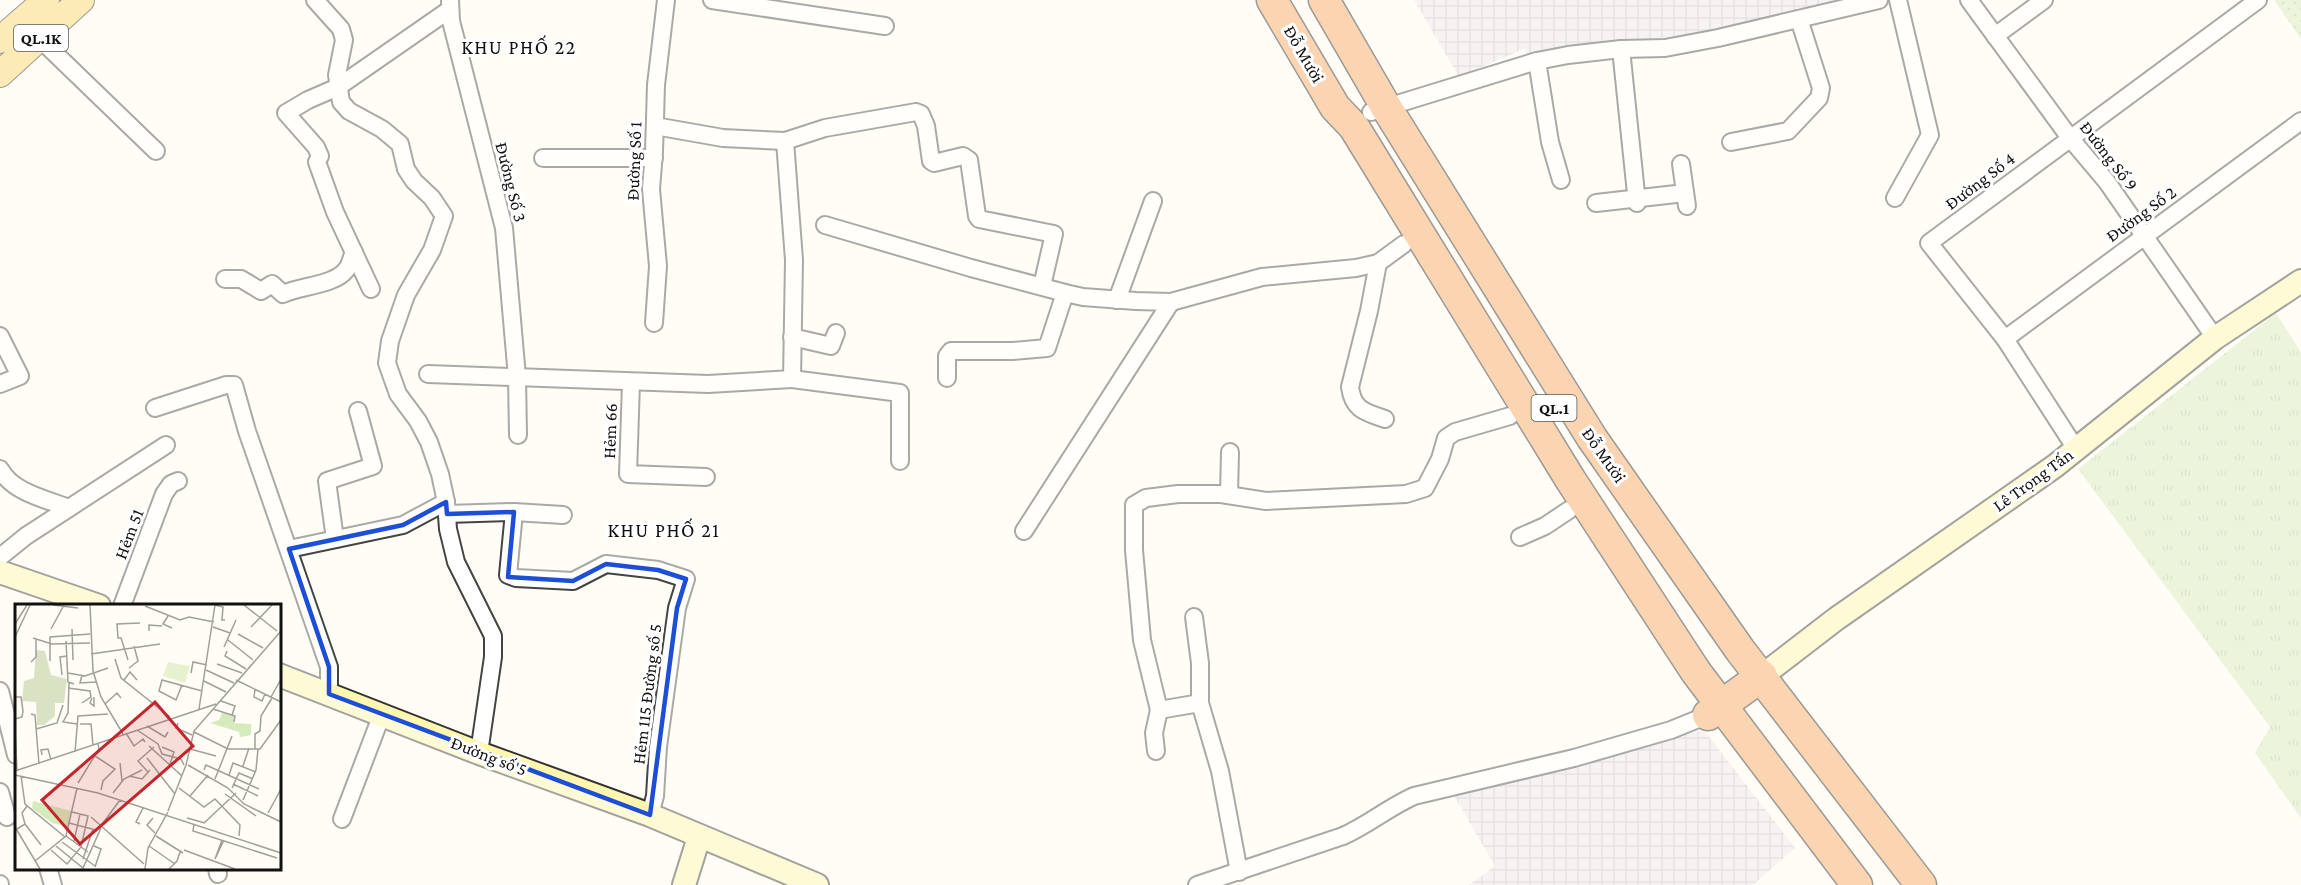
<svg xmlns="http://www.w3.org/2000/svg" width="2301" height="885" font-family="'Crimson Pro',serif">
	<defs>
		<pattern id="industrial-grid" width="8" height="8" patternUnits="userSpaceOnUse" patternTransform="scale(1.5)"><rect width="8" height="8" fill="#eee6ef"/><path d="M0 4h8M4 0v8" fill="none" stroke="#cbc4cc"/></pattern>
		<pattern id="grass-tufts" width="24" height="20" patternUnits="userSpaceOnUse" patternTransform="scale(1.5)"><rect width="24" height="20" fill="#d5ebbd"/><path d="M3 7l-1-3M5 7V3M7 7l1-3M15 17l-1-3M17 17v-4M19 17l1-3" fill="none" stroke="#b6c8a1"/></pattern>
		<pattern id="park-dots" width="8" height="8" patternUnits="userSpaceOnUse" patternTransform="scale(1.5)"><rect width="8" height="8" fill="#d5ebbd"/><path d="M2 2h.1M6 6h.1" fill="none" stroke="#b6c8a1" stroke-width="1.8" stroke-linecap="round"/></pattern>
	</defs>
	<rect width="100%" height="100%" fill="#fffdf5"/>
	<g fill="url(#industrial-grid)">
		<path d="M1414 0H1849L1705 38 1532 61 1524 49 1459 77Z"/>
		<path d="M1704 730 1795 848 1753 885H1469L1495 866 1450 789Z"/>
	</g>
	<path fill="url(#grass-tufts)" d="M2276 313 2301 352V818L2255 753 2270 727 2078 469Z"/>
	<path fill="url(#park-dots)" d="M2274 0H2301V39Z"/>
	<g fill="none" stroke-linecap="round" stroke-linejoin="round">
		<defs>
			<g id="street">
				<path d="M315 0 341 29 344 40 337 75 341 102 349 111 382 129 400 144 406 169 414 181 432 198 444 216 432 250 406 295 390 341 387 363 398 394 418 421 429 442 440 474 446 502 448 529 456 562 493 636V657L479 753"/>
				<path d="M450 0 451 21 504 228 517 377 518 435"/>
				<path d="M712 0 885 26"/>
				<path d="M1969 0 2070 138 2107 182 2215 338"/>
				<path d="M1995 36 2044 0"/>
				<path d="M40 39 156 151"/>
				<path d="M1621 49 1637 203"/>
				<path d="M1537 61 1550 142 1561 180"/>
				<path d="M1371 112 1537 61 1568 55 1621 49 1665 48 1718 38 1879 0"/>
				<path d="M655 126 723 138 785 141 825 128 916 112 921 114 926 126 931 161 934 163 963 156 969 160 977 216 979 219 1054 234 1042 286"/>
				<path d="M1731 142 1788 131 1819 98 1821 88 1799 19"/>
				<path d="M543 158H654"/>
				<path d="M1681 164 1687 206"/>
				<path d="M1895 198 1930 135 1898 0"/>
				<path d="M1596 203 1685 193"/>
				<path d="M825 225 971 268 1065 293 1083 297 1136 301 1171 302 1262 277 1356 268 1378 263 1404 244"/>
				<path d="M1378 263 1369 311 1350 387C1353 410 1365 412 1385 419"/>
				<path d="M225 279H241L261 291 272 284 283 294C300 286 335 285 346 270 350 266 351 258 354 252"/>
				<path d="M371 289 335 212 317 162 320 156 316 147 286 113 308 100 338 87 449 10"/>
				<path d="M1117 300 1153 201"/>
				<path d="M654 323 658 266 651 189 654 152 656 85 666 0"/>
				<path d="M0 336 20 376 0 384"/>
				<path d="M792 337 831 346 836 333"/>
				<path d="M2005 339 2301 121"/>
				<path d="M428 374 708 384 792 379 794 260 785 141"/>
				<path d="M947 378V356L951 351H1013L1047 348 1065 293"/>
				<path d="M792 379 900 393V461"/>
				<path d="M631 383 628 474 706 477"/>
				<path d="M155 408 226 385H234L247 431 329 667V694"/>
				<path d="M2076 449 2005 339 1929 243 2258 0"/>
				<path d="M0 469C13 493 46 499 69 508"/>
				<path d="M1229 495 1230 452"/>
				<path d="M514 512 508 575 516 578 573 581 606 564 658 570 686 579 677 608 658 747 655 796 650 815"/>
				<path d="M447 514 514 512 563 515"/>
				<path d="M1024 531 1171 302"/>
				<path d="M1520 537 1545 526 1569 510"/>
				<path d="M335 539 327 481 373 466 358 411"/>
				<path d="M289 549 403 525 446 502"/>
				<path d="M0 557 26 536 166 445"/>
				<path d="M122 606 164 494 171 484 178 481"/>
				<path d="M1194 617 1200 663V703"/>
				<path d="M0 691 16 755"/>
				<path d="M1156 751 1154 733 1159 710"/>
				<path d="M0 792 7 817"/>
				<path d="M342 819 382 714"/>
				<path d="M48 868 53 885"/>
				<path d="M217 868 218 874"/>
				<path d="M1239 872 1220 771 1200 703 1159 710 1142 640 1134 550V505L1146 498 1178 494H1221L1266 501 1406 494 1425 488 1440 459 1446 438 1455 432 1510 416"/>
				<path d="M0 884V885"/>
				<path d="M1197 885 1343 836C1368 825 1389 807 1414 796L1574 758 1671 730 1708 715"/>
			</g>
			<g id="secondary">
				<path d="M0 572 99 606"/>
				<path d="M279 675 479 753 650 815 817 885"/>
				<path d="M1762 676 1836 619 2055 466 2215 338 2301 281"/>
				<path d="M684 885 699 837"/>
			</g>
			<g id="primary">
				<path d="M0 40 46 0"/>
				<path d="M0 74 81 0"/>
			</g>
			<g id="highway">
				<path d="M1272 0 1335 107 1354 127 1570 479 1696 672 1857 885"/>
				<path d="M1324 0 1386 107 1592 438 1740 650 1921 885"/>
				<path d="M1708 715 1762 676"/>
			</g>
		</defs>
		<use href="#street" stroke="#444" stroke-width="20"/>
		<use href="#secondary" stroke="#333" stroke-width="26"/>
		<use href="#primary" stroke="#222" stroke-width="28"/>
		<use href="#highway" stroke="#222" stroke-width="33"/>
		<use href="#street" stroke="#fff" stroke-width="16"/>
		<use href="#secondary" stroke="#fff6b0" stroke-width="22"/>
		<use href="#primary" stroke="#f9d66b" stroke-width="26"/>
		<use href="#highway" stroke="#f5a25d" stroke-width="30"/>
	</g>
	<path d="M0 0H2301V885H0ZM446 502 447 514 514 512 508 577 573 581 606 564 658 570 686 579 677 608 650 815 329 694V667L289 549 403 525Z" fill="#fffdf5" fill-opacity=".55" fill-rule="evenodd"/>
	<path fill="none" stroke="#1d4ed8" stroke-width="4.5" stroke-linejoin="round" d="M446 502 447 514 514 512 508 577 573 581 606 564 658 570 686 579 677 608 650 815 329 694V667L289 549 403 525Z"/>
	<g text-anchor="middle" stroke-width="6" stroke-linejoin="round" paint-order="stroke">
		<g fill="#fff" stroke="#585858" stroke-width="1.5">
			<rect x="14" y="25" width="54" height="26" rx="4.5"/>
			<rect x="1531.5" y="395" width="45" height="26" rx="4.5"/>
		</g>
		<g font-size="16" font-weight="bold" fill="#111">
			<text x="41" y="44">QL.1K</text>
			<text x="1554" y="414">QL.1</text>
		</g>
		<g font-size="18" fill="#111" stroke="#fff">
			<text transform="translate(1304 54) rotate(60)" y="6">Đỗ Mười</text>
			<text transform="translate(2109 156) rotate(52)" y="6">Đường Số 9</text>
			<text transform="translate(634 161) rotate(-88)" y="6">Đường Số 1</text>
			<text transform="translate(1980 181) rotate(-37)" y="6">Đường Số 4</text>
			<text transform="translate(511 182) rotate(76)" y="6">Đường Số 3</text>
			<text transform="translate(2141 214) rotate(-36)" y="6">Đường Số 2</text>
			<text transform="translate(610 431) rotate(-88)" y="6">Hẻm 66</text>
			<text transform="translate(1604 455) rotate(55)" y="6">Đỗ Mười</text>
			<text transform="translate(2033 480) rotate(-36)" y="6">Lê Trọng Tấn</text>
			<text transform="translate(129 534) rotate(-69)" y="6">Hẻm 51</text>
			<text transform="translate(647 694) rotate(-83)" y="6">Hẻm 115 Đường số 5</text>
			<text transform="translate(489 756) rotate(21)" y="6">Đường số 5</text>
		</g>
		<g font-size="20" letter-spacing="1.5" fill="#111" stroke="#fff">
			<text x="519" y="54">KHU PHỐ 22</text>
			<text x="664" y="537">KHU PHỐ 21</text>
		</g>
	</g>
	<g transform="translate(15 604)">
		<rect width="266" height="266" fill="#fffdf5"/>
		<path d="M207 109 220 112 219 119 236 120V131L225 133 224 128 195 119 204 116ZM18 197 56 207 53 223 37 219 17 204Z" fill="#d5ebbd"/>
		<path d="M21 46 30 47 36 71 52 75 49 99H40V112L29 121H22L21 98 7 97 9 77 19 74Z" fill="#d9e3c4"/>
		<path d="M153 58 175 62 170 79 148 72Z" fill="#e6f2cf"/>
		<path fill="none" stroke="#a09f9a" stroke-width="1.5" d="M38 1 63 4M75 1 78 67 86 93 108 130M200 1 208 3 207 16H210M229 1 262 27M130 2 165 16 174 13 199 18M153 12 148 20 157 24M0 20 12 1M198 23 215 29M236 23 257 1M36 25 49 1M57 25 58 56M134 27V21L147 22M223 30 248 44M0 33 15 1M18 34 37 40 75 39M213 36 238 56M51 37 53 78 59 80M209 43 221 16M212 47 210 52 231 65M76 50 145 40M100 55 106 74 155 113M113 56 106 34H103L102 20 125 19M35 57V33L75 30M16 58 21 53V34M202 60 227 69M114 64 123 57 119 42M191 66 219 79M53 69 70 72 93 64M176 69 178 58 192 61M47 71 45 53 52 52M67 71 65 79 81 78M109 76 115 68 122 76M221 76 266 98M189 77 211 88M54 79 53 109 48 118 62 120M167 81 161 96 144 87 147 76 187 87M53 84 75 87 76 93 67 99M240 85 239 93 247 97 250 90M0 93H6L8 107 7 113 0 115M256 93 265 77M77 94 75 99 79 102V93M206 97 220 102 217 111M90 100 102 89 106 94M184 105 200 1M198 105 220 112 219 118M16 110 20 111 24 160M163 119 161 124 177 131M65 120H76L78 141M132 122 150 133 153 128M0 124 2 167M21 125 42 119 48 101M122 126 143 140 147 150 166 155 169 161M179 128 213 145H245L266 116M111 129 119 142 128 135 130 138M134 142 167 172M147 143 159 148 155 160M175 145 201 152M240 145V130L245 127 246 112 257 94M60 148 63 112 93 110M27 151 26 146 33 145 36 156M80 152 100 165 88 177 86 186M132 154 160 190M105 159 107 177M173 161 213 184 229 200 266 218M228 162 234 144M189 166 191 161 244 185M0 167 201 100M133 168 123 157 139 143M0 171 83 189 266 249M214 171 218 159 241 168M6 172 10 200 50 233M114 172 127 175 135 166M200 175 217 132M63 179 84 145 83 140M218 180 243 192M164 184 189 203 200 195 225 221 224 232M217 184 224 169 238 175M98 189 109 175 127 166M210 190 241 212M175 192 193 171M228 196 241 166 243 145M153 207 171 161 179 127 266 27M253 209 266 185M76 213 129 260M138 214 132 221 140 229M172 214 190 219M54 219 81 226M189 219 221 189M10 220 7 209 12 202M125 220 121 218 128 204M179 220 178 227 262 254M0 223 25 265M85 223 105 196M2 225 10 220 26 241M51 232 73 248M141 232 168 249M207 236 200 255 209 236M59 237 65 210M47 238 80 262M41 242 68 264 86 224M79 242 86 245 80 263M134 242 160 260M36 246 52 260 66 243 73 212 57 208M169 246 220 265M68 255 78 225M20 257 51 232 62 184M130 265 133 244 153 208M154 265 162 257 165 248"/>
		<path fill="#c4262e" fill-opacity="0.15" stroke="#c4262e" stroke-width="3" d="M140 98 178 142 65 240 27 196Z"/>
		<rect width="266" height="266" fill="none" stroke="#111" stroke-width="3"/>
	</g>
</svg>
